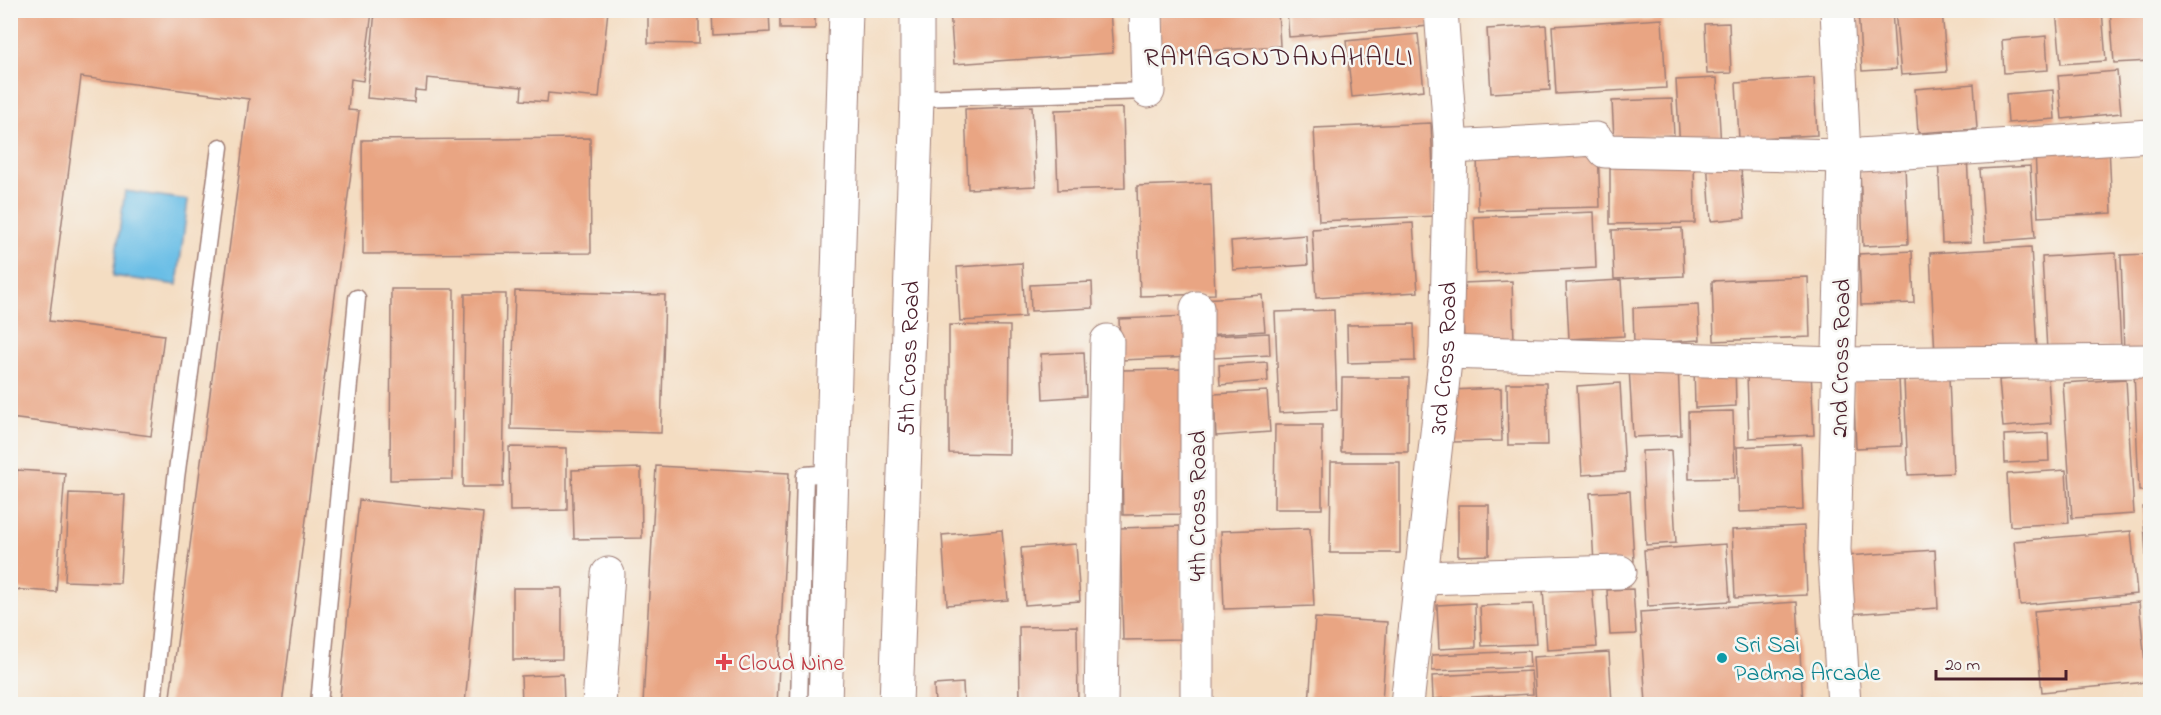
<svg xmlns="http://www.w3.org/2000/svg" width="2161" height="715" font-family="'Indie Flower',sans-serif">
	<rect width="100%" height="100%" fill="#f6f6f2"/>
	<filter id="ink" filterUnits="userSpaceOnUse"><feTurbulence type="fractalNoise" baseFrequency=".0167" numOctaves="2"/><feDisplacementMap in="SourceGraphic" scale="12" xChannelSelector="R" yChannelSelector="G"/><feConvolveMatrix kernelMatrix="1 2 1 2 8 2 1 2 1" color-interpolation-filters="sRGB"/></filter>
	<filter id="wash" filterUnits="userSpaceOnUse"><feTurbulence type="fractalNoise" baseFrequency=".008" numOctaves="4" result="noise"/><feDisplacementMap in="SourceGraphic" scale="24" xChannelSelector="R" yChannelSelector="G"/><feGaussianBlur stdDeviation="1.35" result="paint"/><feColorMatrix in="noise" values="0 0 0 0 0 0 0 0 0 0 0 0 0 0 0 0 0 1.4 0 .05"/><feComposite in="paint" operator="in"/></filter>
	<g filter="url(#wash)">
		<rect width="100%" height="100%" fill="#f4ddc2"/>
		<path fill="#69bee6" stroke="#5a6e88" stroke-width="1.5" d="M125 191 188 200 177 285 113 276Z"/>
		<g id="blocks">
			<g fill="#e9a583">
				<path d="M10 10H359L372 12 363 81 351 79 348 110 359 111 282 704H169L249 99 81 77 49 321 164 335 151 436 10 418Z"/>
				<path d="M375 10H608L599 98 548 93 547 102 521 100 522 87 427 78 426 91 415 90 414 102 367 98Z"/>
				<path d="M648 10H699V44L648 43Z"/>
				<path d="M712 10H769L770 32 713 35Z"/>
				<rect x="780" y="10" width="35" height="19"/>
				<path d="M950 10H1110L1113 53 954 64Z"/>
				<path d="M1158 10H1278L1280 46 1161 54Z"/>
				<path d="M1287 10H1429L1430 26 1289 37Z"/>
				<path d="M1858 10H1892L1896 69 1862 71Z"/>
				<path d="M1895 10H1942L1947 72 1901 75Z"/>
				<path d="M2056 10H2102L2106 61 2061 64Z"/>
				<path d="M2110 10H2150V61L2114 63Z"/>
				<path d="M1662 19 1666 88 1556 94 1552 26Z"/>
				<path d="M1729 23 1731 73 1707 74 1705 24Z"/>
				<path d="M1546 25 1550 90 1491 93 1487 29Z"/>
				<path d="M1418 34 1424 90 1352 97 1346 41Z"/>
				<path d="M2046 36 2048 70 2004 73 2002 40Z"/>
				<path d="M2117 71 2121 113 2062 119 2058 76Z"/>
				<path d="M1717 78 1721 147 1680 149 1676 80Z"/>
				<path d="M1814 78 1817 135 1739 139 1736 83Z"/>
				<path d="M1974 84 1977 129 1918 133 1915 89Z"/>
				<path d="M2053 90 2055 119 2008 123 2006 94Z"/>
				<path d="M1672 99 1674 135 1614 139 1612 101Z"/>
				<path d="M1032 106 1036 186 968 189 965 109Z"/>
				<path d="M1123 108 1125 188 1058 190 1055 110Z"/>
				<path d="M1431 123 1435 216 1319 221 1314 128Z"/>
				<path d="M590 138 591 253 363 254 362 140Z"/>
				<path d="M1598 145 1600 207 1478 210 1477 148Z"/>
				<path d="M2109 145 2112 213 2038 217 2035 150Z"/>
				<path d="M1967 154 1971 242 1942 243 1938 155Z"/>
				<path d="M1694 157 1695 223 1610 224V158Z"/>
				<path d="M1740 157 1745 218 1711 221 1707 159Z"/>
				<path d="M1905 165 1908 244 1863 246 1860 167Z"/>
				<path d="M2030 166 2035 238 1985 242 1980 169Z"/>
				<path d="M1211 183 1215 294 1140 296 1137 186Z"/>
				<path d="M1594 212 1596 268 1476 274 1474 217Z"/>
				<path d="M1413 223 1418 292 1316 298 1312 229Z"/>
				<path d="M1682 228 1684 276 1614 279 1612 230Z"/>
				<path d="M1306 235 1308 265 1233 270 1231 241Z"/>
				<path d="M2031 247 2037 350 1935 356 1930 253Z"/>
				<path d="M1912 251 1914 303 1861 305 1859 254Z"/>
				<path d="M2116 253 2121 347 2047 351 2042 257Z"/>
				<path d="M2150 254V354L2124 355 2121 255Z"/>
				<path d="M1022 263 1025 317 960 321 957 267Z"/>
				<path d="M1808 277 1810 337 1714 341 1712 281Z"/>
				<path d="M1621 280 1624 336 1569 339 1566 283Z"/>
				<path d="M1512 281 1514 341 1464 343 1462 283Z"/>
				<path d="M1092 282 1093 308 1031 311 1030 285Z"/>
				<path d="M391 289H454L453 479 390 480Z"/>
				<path d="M515 291 665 295 661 433 511 429Z"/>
				<path d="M465 294H506L503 487H463Z"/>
				<path d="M1262 295 1265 331 1205 335 1203 299Z"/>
				<path d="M1698 305 1700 340 1634 344 1633 308Z"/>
				<path d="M1334 310 1337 410 1279 413 1275 312Z"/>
				<path d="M1189 316 1191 357 1121 360 1119 319Z"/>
				<path d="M1414 324 1415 361 1348 363 1347 325Z"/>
				<path d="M949 325 1010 326 1009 454 949 453Z"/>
				<path d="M1269 333 1270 355 1214 358 1212 336Z"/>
				<path d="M1084 352 1086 396 1043 399 1041 354Z"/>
				<path d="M1267 362 1268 381 1220 385 1219 365Z"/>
				<path d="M1735 363 1736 406 1695 408 1694 365Z"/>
				<path d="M1678 365 1681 435 1633 437 1629 367Z"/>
				<path d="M1185 369 1187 514 1123 515 1120 370Z"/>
				<path d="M1811 371 1814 435 1749 438 1747 373Z"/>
				<path d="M2150 371V491H2139L2134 372Z"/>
				<path d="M2048 377 2051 423 2003 427 1999 380Z"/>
				<path d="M1342 378H1409L1408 452H1341Z"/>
				<path d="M1899 378 1902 446 1856 448 1853 379Z"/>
				<path d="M1949 378 1953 473 1908 475 1904 380Z"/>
				<path d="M2126 379 2134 514 2072 518 2063 383Z"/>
				<path d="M1507 383H1546L1548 445H1508Z"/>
				<path d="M1620 383 1625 472 1582 475 1577 386Z"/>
				<path d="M1501 388 1502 441 1451 442 1450 390Z"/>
				<path d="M1267 391 1270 432 1216 436 1214 394Z"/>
				<path d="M1733 411 1735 478 1689 479 1688 412Z"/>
				<path d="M1275 425H1322V509H1274Z"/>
				<path d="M2048 433 2049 461 2005 463 2004 435Z"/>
				<path d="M1801 444 1803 510 1739 512 1737 447Z"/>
				<path d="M509 447 567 448V510L510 511Z"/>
				<path d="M1671 450 1676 543 1646 545 1642 451Z"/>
				<path d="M1331 462H1400V553H1330Z"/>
				<path d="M656 466 789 473 777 704H643Z"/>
				<path d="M641 468 642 538 574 539 572 470Z"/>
				<path d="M17 470 65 473 56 592 10 589V554Z"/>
				<path d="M2066 470 2069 523 2010 526 2007 474Z"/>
				<path d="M1630 491 1634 561 1594 564 1590 493Z"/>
				<path d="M69 493 125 495 120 583 65 581Z"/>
				<path d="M359 500 483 513 465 704H339Z"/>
				<path d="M1458 505H1489V555L1458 556Z"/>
				<path d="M2150 506V586L2148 587 2143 507Z"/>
				<path d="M1180 526 1183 639 1123 640 1120 528Z"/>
				<path d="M1804 526 1807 595 1735 598 1732 530Z"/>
				<path d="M1310 528 1314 606 1224 609 1221 531Z"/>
				<path d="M1002 530 1008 600 947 605 942 535Z"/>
				<path d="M2131 531 2137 594 2020 605 2014 541Z"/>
				<path d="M1076 544 1080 601 1025 605 1021 548Z"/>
				<path d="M1726 544 1730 601 1648 606 1644 550Z"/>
				<path d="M1935 550 1938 608 1849 614 1845 556Z"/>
				<path d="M1592 586 1597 647 1547 650 1543 589Z"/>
				<path d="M513 588H562V659L513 660Z"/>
				<path d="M1633 589 1636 634 1610 635 1607 590Z"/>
				<path d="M1797 602 1803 704H1646L1640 612Z"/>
				<path d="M2139 602 2147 682 2042 692 2034 611Z"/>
				<path d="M1475 603 1476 647 1439 649 1437 605Z"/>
				<path d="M1533 604 1536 644 1482 646 1480 606Z"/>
				<path d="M1315 618 1387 622 1382 704H1309Z"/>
				<path d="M1077 626 1078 704H1020L1019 627Z"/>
				<path d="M1529 651 1530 667 1432 671V655Z"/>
				<path d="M1609 652 1612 704H1536L1533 657Z"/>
				<path d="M1531 671 1533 694 1433 699 1432 676Z"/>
				<path d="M563 674 564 704H522L521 676Z"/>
				<path d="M963 683 964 704H935L934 685Z"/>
				<path d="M1532 699V704H1457V703Z"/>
			</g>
		</g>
	</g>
	<g filter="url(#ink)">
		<use href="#blocks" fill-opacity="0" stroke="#9f7e76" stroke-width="1.5"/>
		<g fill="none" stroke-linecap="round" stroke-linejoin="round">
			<defs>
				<g id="service">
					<path d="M917 98 1148 91"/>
					<path d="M153 704 176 478 220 147"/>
					<path d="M319 704 357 298"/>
					<path d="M799 704 805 475 832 473"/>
				</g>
				<g id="minor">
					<path d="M1146 10 1148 91"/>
					<path d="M1837 10 1844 156 1834 550 1844 704"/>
					<path d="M1451 147 1596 139 1605 151 1844 156 2150 136"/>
					<path d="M1446 352 1840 364 2150 361"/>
					<path d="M1421 578 1620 572"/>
					<path d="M599 704 608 574"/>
					<path d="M1101 704 1107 341"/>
					<path d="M1197 704V308"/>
					<path id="s1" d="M1407 704 1446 352 1451 147 1441 10"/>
				</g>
				<g id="tertiary">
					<path d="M825 704 846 10"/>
					<path id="s2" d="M896 704 917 98V10"/>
				</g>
			</defs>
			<use href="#service" stroke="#9f7e76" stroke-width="19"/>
			<use href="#minor" stroke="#9f7e76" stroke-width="35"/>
			<use href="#tertiary" stroke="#9f7e76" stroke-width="35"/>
			<use href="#service" stroke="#fff" stroke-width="16"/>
			<use href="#minor" stroke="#fff" stroke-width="33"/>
			<use href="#tertiary" stroke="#fff" stroke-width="33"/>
		</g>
	</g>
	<circle fill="#0f9aa8" stroke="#f6f6f2" stroke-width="2" cx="1722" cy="658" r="6"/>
	<path fill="#e0444e" stroke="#f6f6f2" stroke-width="2" d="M721 653h6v6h6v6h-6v6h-6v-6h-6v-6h6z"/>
	<g text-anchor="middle" stroke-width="5" stroke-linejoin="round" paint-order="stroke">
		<g font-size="24" fill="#4a1f2b" stroke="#f6f6f2">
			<text dy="8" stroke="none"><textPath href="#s2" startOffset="346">5th Cross Road</textPath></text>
			<text dy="8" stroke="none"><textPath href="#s1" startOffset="348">3rd Cross Road</textPath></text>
			<text transform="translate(1840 358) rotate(-89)" y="8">2nd Cross Road</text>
			<text transform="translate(1197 506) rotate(-90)" y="8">4th Cross Road</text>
		</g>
		<g font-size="24" fill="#0d838f" stroke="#f6f6f2" text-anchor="start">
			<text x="1734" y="652">Sri Sai<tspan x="1734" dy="28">Padma Arcade</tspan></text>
		</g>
		<g font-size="24" fill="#be3a42" stroke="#f6f6f2" text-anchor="start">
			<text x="738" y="670">Cloud Nine</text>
		</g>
		<g font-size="27" letter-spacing="1.5" fill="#4a1f2b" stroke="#f6f6f2">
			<text x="1279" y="65">RAMAGONDANAHALLI</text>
		</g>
	</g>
	<rect width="2161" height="715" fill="none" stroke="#f6f6f2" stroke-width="36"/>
	<path d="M1936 670v9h130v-9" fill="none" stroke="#4a1f2b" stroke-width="3"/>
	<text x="1945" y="670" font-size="18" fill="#4a1f2b" stroke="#f6f6f2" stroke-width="4.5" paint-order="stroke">20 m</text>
</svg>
